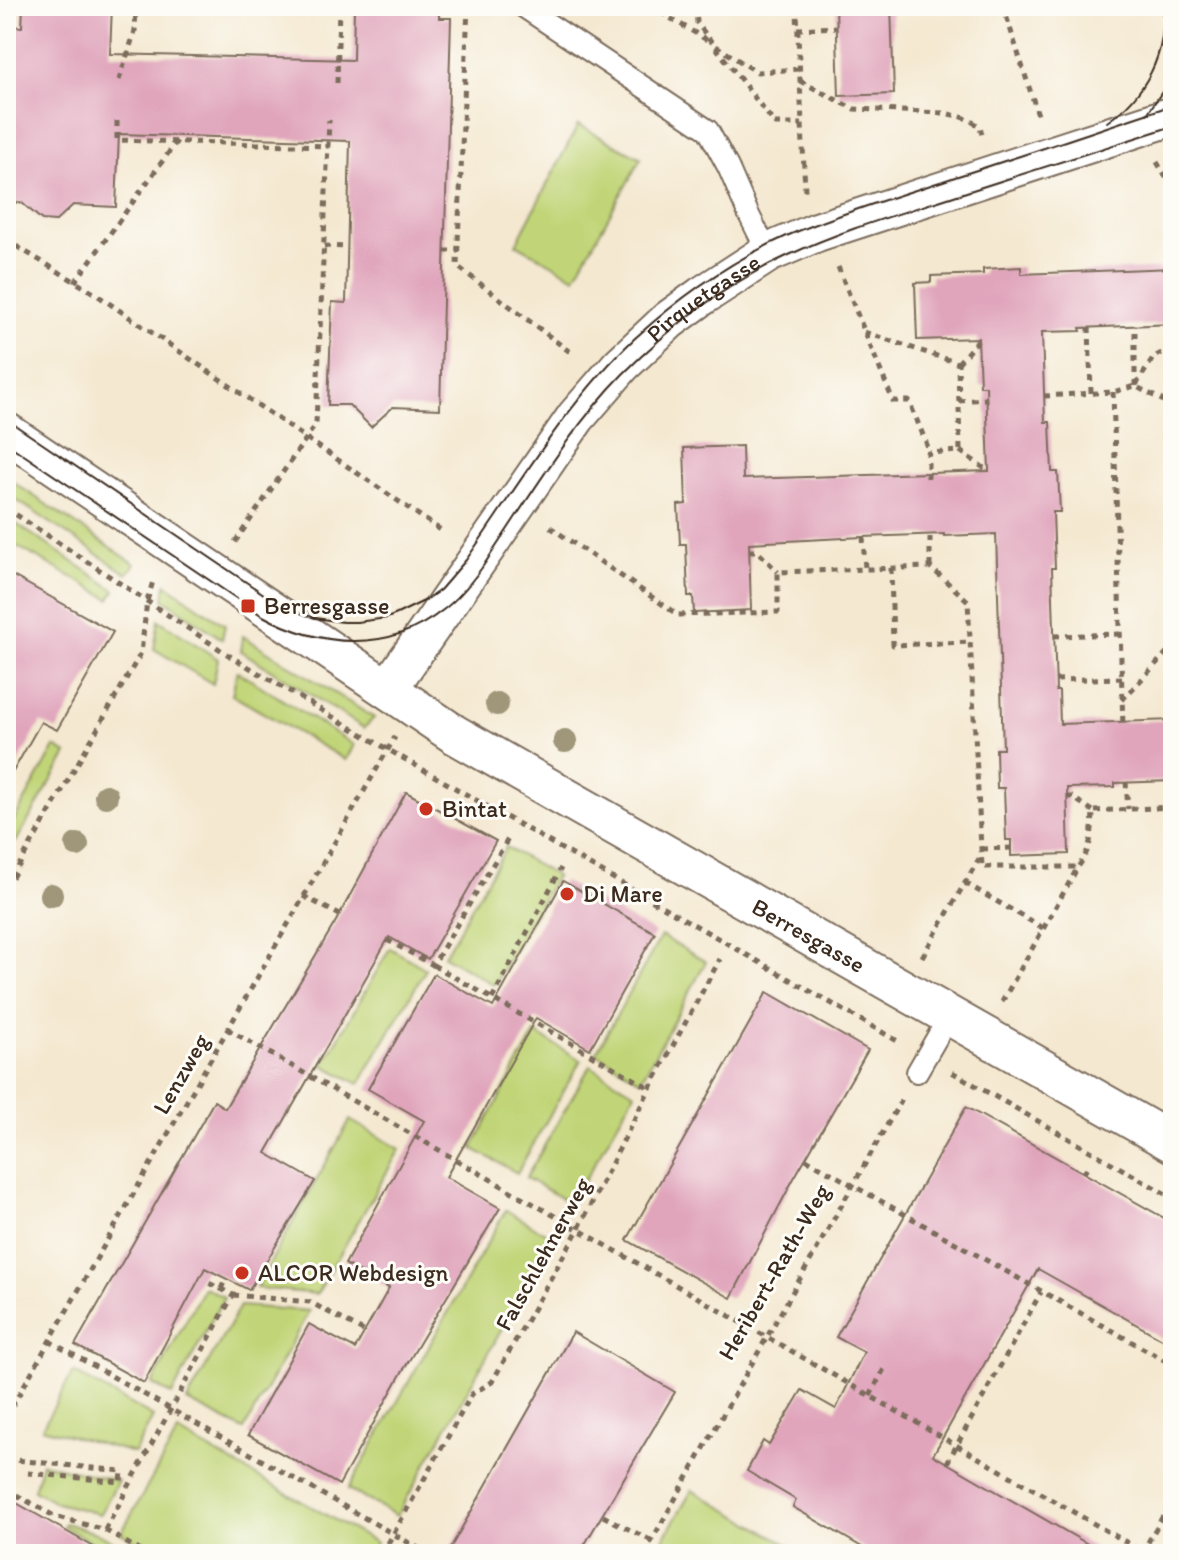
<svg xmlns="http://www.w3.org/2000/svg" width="1179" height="1560" font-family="Itim,sans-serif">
	<rect width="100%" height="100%" fill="#fdfcf7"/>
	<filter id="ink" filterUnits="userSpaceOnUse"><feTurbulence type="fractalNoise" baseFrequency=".0125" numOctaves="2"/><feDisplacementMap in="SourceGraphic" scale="16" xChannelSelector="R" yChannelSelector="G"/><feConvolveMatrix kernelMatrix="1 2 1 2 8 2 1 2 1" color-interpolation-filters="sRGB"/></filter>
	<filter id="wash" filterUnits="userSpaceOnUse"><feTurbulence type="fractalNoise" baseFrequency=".006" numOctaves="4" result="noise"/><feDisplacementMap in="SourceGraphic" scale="32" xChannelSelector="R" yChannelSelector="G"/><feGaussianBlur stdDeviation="1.8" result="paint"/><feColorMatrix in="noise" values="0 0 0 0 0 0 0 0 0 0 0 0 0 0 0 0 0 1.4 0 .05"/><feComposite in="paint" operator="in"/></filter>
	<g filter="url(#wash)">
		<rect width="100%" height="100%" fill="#f4e8d0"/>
		<g fill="#c1d578" stroke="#7e804b" stroke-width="2">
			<path d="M578 125 641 158 575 277 516 244Z"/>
			<path d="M13 482 135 564 127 574 6 493Z"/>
			<path d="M6 517 115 590 110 599 6 540Z"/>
			<path d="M166 584 225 625 222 639 164 599Z"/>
			<path d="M159 620 218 659 213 684 154 649Z"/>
			<path d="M243 636 374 718 364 728 241 651Z"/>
			<path d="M237 671 354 745 346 760 232 695Z"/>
			<path d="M55 747 67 754 16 842 6 837V834Z"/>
			<path d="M506 847 556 876 494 985 444 956Z"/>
			<path d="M661 936 706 962 641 1080 596 1053Z"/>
			<path d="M390 948 426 969 359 1084 323 1065Z"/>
			<path d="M535 1033 581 1060 517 1173 472 1148Z"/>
			<path d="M590 1066 635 1093 571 1204 526 1178Z"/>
			<path d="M350 1120 400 1149 317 1294 256 1288Z"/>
			<path d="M506 1210 553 1238 397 1516 348 1489Z"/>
			<path d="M204 1287 224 1297 172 1395 152 1384Z"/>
			<path d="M240 1306 309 1311 244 1430 187 1401Z"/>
			<path d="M73 1372 153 1417 134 1453 42 1428Z"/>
			<path d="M178 1432 376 1543 370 1554H159L121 1533Z"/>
			<path d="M42 1463 118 1481 100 1514 57 1503 34 1490Z"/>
			<path d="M692 1490 805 1554H655Z"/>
			<path d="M65 1523 102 1535 136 1554H94L99 1546 63 1526Z"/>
		</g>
		<g id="blocks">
			<g fill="#e0a4bb">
				<path d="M23 6H112L110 54 353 60 354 6H439V18H451L440 409 393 407 371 427 349 405H328L332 302 346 303 350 141 119 134 116 207 73 205 56 221 42 220 22 203 6 202V135L10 26 22 27Z"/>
				<path d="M836 6H891L894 94 839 96Z"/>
				<path d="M1021 267V274L1173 268V324L1080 328 1081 331 1042 332 1045 422H1050L1052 472H1058L1060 512H1053L1055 568H1052L1056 691H1059L1060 724 1173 720V781L1115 783V787L1067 788 1069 854 1011 856V840H1006L1004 788H997L996 749H1003L996 534 944 536V534L863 537 749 543 751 610 694 613 693 596H688L686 544H680L678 505 686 504 684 448 742 446 743 479 989 471 986 386H980L978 338 917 340 915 283 931 282V276L983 274V269Z"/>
				<path d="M6 572 113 632 57 730 41 722 6 784Z"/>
				<path d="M406 792 496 841 428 959 389 937 266 1153 315 1181 249 1290 205 1268 144 1383 75 1345 214 1101 225 1108 336 921Z"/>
				<path d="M563 881 655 933 590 1049 536 1018 446 1177 500 1208 401 1374 339 1485 248 1435 309 1324 355 1349 389 1288 345 1264 424 1121 368 1089 434 974 493 1007Z"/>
				<path d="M767 992 868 1050 793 1180 731 1298 627 1240Z"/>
				<path d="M966 1107 1173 1223V1345L1038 1269 933 1455 1105 1554H874L793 1507 796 1500 747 1471 763 1441 769 1445 802 1390 836 1409 864 1352 836 1337Z"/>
				<path d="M573 1332 675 1392 579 1554H447Z"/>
				<path d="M6 1497 50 1522 106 1554H6Z"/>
			</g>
		</g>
	</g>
	<g filter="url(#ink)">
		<use href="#blocks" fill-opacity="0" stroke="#7c6c5c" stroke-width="2"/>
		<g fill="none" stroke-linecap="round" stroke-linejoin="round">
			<defs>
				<g id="service">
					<path d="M522 6 708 130 728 167 748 213 768 253"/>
					<path d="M917 1072 950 1015"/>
				</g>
				<g id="minor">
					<path id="s1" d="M6 432 454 734 1173 1143"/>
					<path id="s2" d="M388 689 576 417 621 365 669 320 702 296 768 253 817 232 1173 116"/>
				</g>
			</defs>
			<use href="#service" stroke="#7c6c5c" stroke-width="24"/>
			<use href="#minor" stroke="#7c6c5c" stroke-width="42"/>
			<g stroke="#7c6c5c" stroke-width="5" stroke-dasharray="6 6" stroke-linecap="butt">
				<path d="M468 6 457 266 570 352"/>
				<path d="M650 6 707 40"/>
				<path d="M696 6 697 23 775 124H802"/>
				<path d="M793 6 797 12 805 191"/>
				<path d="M1003 6 1038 115"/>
				<path d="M797 29 837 27"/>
				<path d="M716 46 757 72 800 69"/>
				<path d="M119 80 135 31 136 6"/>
				<path d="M800 81 854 109 945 113 965 118 980 126 982 135"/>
				<path d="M337 83 339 6"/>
				<path d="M117 121V140L329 146"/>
				<path d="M1157 162 1173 189"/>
				<path d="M6 240 94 293 442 531"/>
				<path d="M324 246 347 247"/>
				<path d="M444 251H458"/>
				<path d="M838 267 893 401H909L930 452"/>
				<path d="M75 282 177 141"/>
				<path d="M1089 327 1091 393"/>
				<path d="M864 332 958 363 960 451 928 453V478"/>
				<path d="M958 363 980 338"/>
				<path d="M1136 385 1154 357 1173 347"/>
				<path d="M1135 386V326"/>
				<path d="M1113 392 1123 727"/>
				<path d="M1044 396 1113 392 1135 386 1173 406"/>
				<path d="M959 401 986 399"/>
				<path d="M960 451 984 468H989"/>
				<path d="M6 508 230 656 387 749 901 1043"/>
				<path d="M550 527 678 615 778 612V572L930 567 968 601 982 867H1078"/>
				<path d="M863 537 865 569"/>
				<path d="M235 542 316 424 329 120"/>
				<path d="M749 551H757L778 572"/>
				<path d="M930 567V534"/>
				<path d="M891 568 893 645 970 642"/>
				<path d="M1054 636 1120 634"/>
				<path d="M1056 680 1122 678"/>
				<path d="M1122 700 1173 646"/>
				<path d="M1126 782 1128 809"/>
				<path d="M1067 797H1072L1093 811"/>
				<path d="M982 849 1011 848"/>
				<path d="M965 883 1043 928"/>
				<path d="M6 888 141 653 147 601 154 578"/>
				<path d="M303 896 340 915"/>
				<path d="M387 940 433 965 508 839"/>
				<path d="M922 957 980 857"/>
				<path d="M433 965 650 1088"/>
				<path d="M492 999 561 868"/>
				<path d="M1002 1002 1078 867C1092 848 1092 833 1093 811L1173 807"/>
				<path d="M227 1029 1147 1554"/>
				<path d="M952 1072 1173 1198"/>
				<path d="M806 1159 1173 1365"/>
				<path d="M1084 1173 1087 1168"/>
				<path d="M221 1289 226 1278"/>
				<path d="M233 1295 310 1302 365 1332"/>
				<path d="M49 1341 429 1554"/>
				<path d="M870 1396 886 1365"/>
				<path d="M6 1417 395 737"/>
				<path d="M6 1459 122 1471 121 1482 28 1473"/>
				<path d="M947 1463 1041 1292"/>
				<path d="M6 1489 54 1516 105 1530 146 1554"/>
				<path d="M603 1516 652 1541"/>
				<path d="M105 1530 233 1295 207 1282"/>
				<path d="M1142 1553 1173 1498"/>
				<path d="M382 1554 472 1394 492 1382 578 1230 650 1088 720 959"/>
				<path d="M644 1554 903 1097"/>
			</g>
			<use href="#service" stroke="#fff" stroke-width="20"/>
			<use href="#minor" stroke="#fff" stroke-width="38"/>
			<g stroke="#3b2a1e" stroke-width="2">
				<path d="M1147 114 1168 83 1173 72"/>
				<path d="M1107 122C1146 95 1167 54 1163 6"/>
				<path d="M6 419 274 601 289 609 315 618 343 622H357L387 618 397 614 426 600 440 590 466 560C519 485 567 402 634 339 680 297 732 260 789 235 843 212 899 196 955 177 1028 154 1100 129 1173 105"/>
				<path d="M6 443 261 615C319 647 388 654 443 610 458 599 470 584 481 569 525 505 569 429 623 374 671 326 727 283 789 255 842 230 899 214 954 196 1027 172 1100 149 1173 126"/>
			</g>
		</g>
		<g fill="#a0977a">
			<circle cx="497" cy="704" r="12"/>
			<circle cx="565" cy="741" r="12"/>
			<circle cx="106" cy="796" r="12"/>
			<circle cx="77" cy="845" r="12"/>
			<circle cx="51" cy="895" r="12"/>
		</g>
	</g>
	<g fill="#c8321e" stroke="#fdfcf7" stroke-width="3">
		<rect x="240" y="598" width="16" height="16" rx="4"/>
		<circle cx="426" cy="809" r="8"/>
		<circle cx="567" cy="894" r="8"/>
		<circle cx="242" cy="1273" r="8"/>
	</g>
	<g text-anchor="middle" stroke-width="6" stroke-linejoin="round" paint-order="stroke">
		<g font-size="24" fill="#3b2a1e" stroke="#fdfcf7">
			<text dy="8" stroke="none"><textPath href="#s2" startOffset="506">Pirquetgasse</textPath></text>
			<text dy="8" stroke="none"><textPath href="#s1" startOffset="948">Berresgasse</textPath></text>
			<text transform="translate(181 1074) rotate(-60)" y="8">Lenzweg</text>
			<text transform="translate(543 1254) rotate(-61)" y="8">Falschlehnerweg</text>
			<text transform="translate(774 1272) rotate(-60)" y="8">Heribert-Rath-Weg</text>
		</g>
		<g font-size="24" fill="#3b2a1e" stroke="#fdfcf7" text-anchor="start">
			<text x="264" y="614">Berresgasse</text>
			<text x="442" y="817">Bintat</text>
			<text x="583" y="902">Di Mare</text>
			<text x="258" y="1281">ALCOR Webdesign</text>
		</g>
	</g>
	<rect width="1179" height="1560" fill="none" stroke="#fdfcf7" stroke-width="32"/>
</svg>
